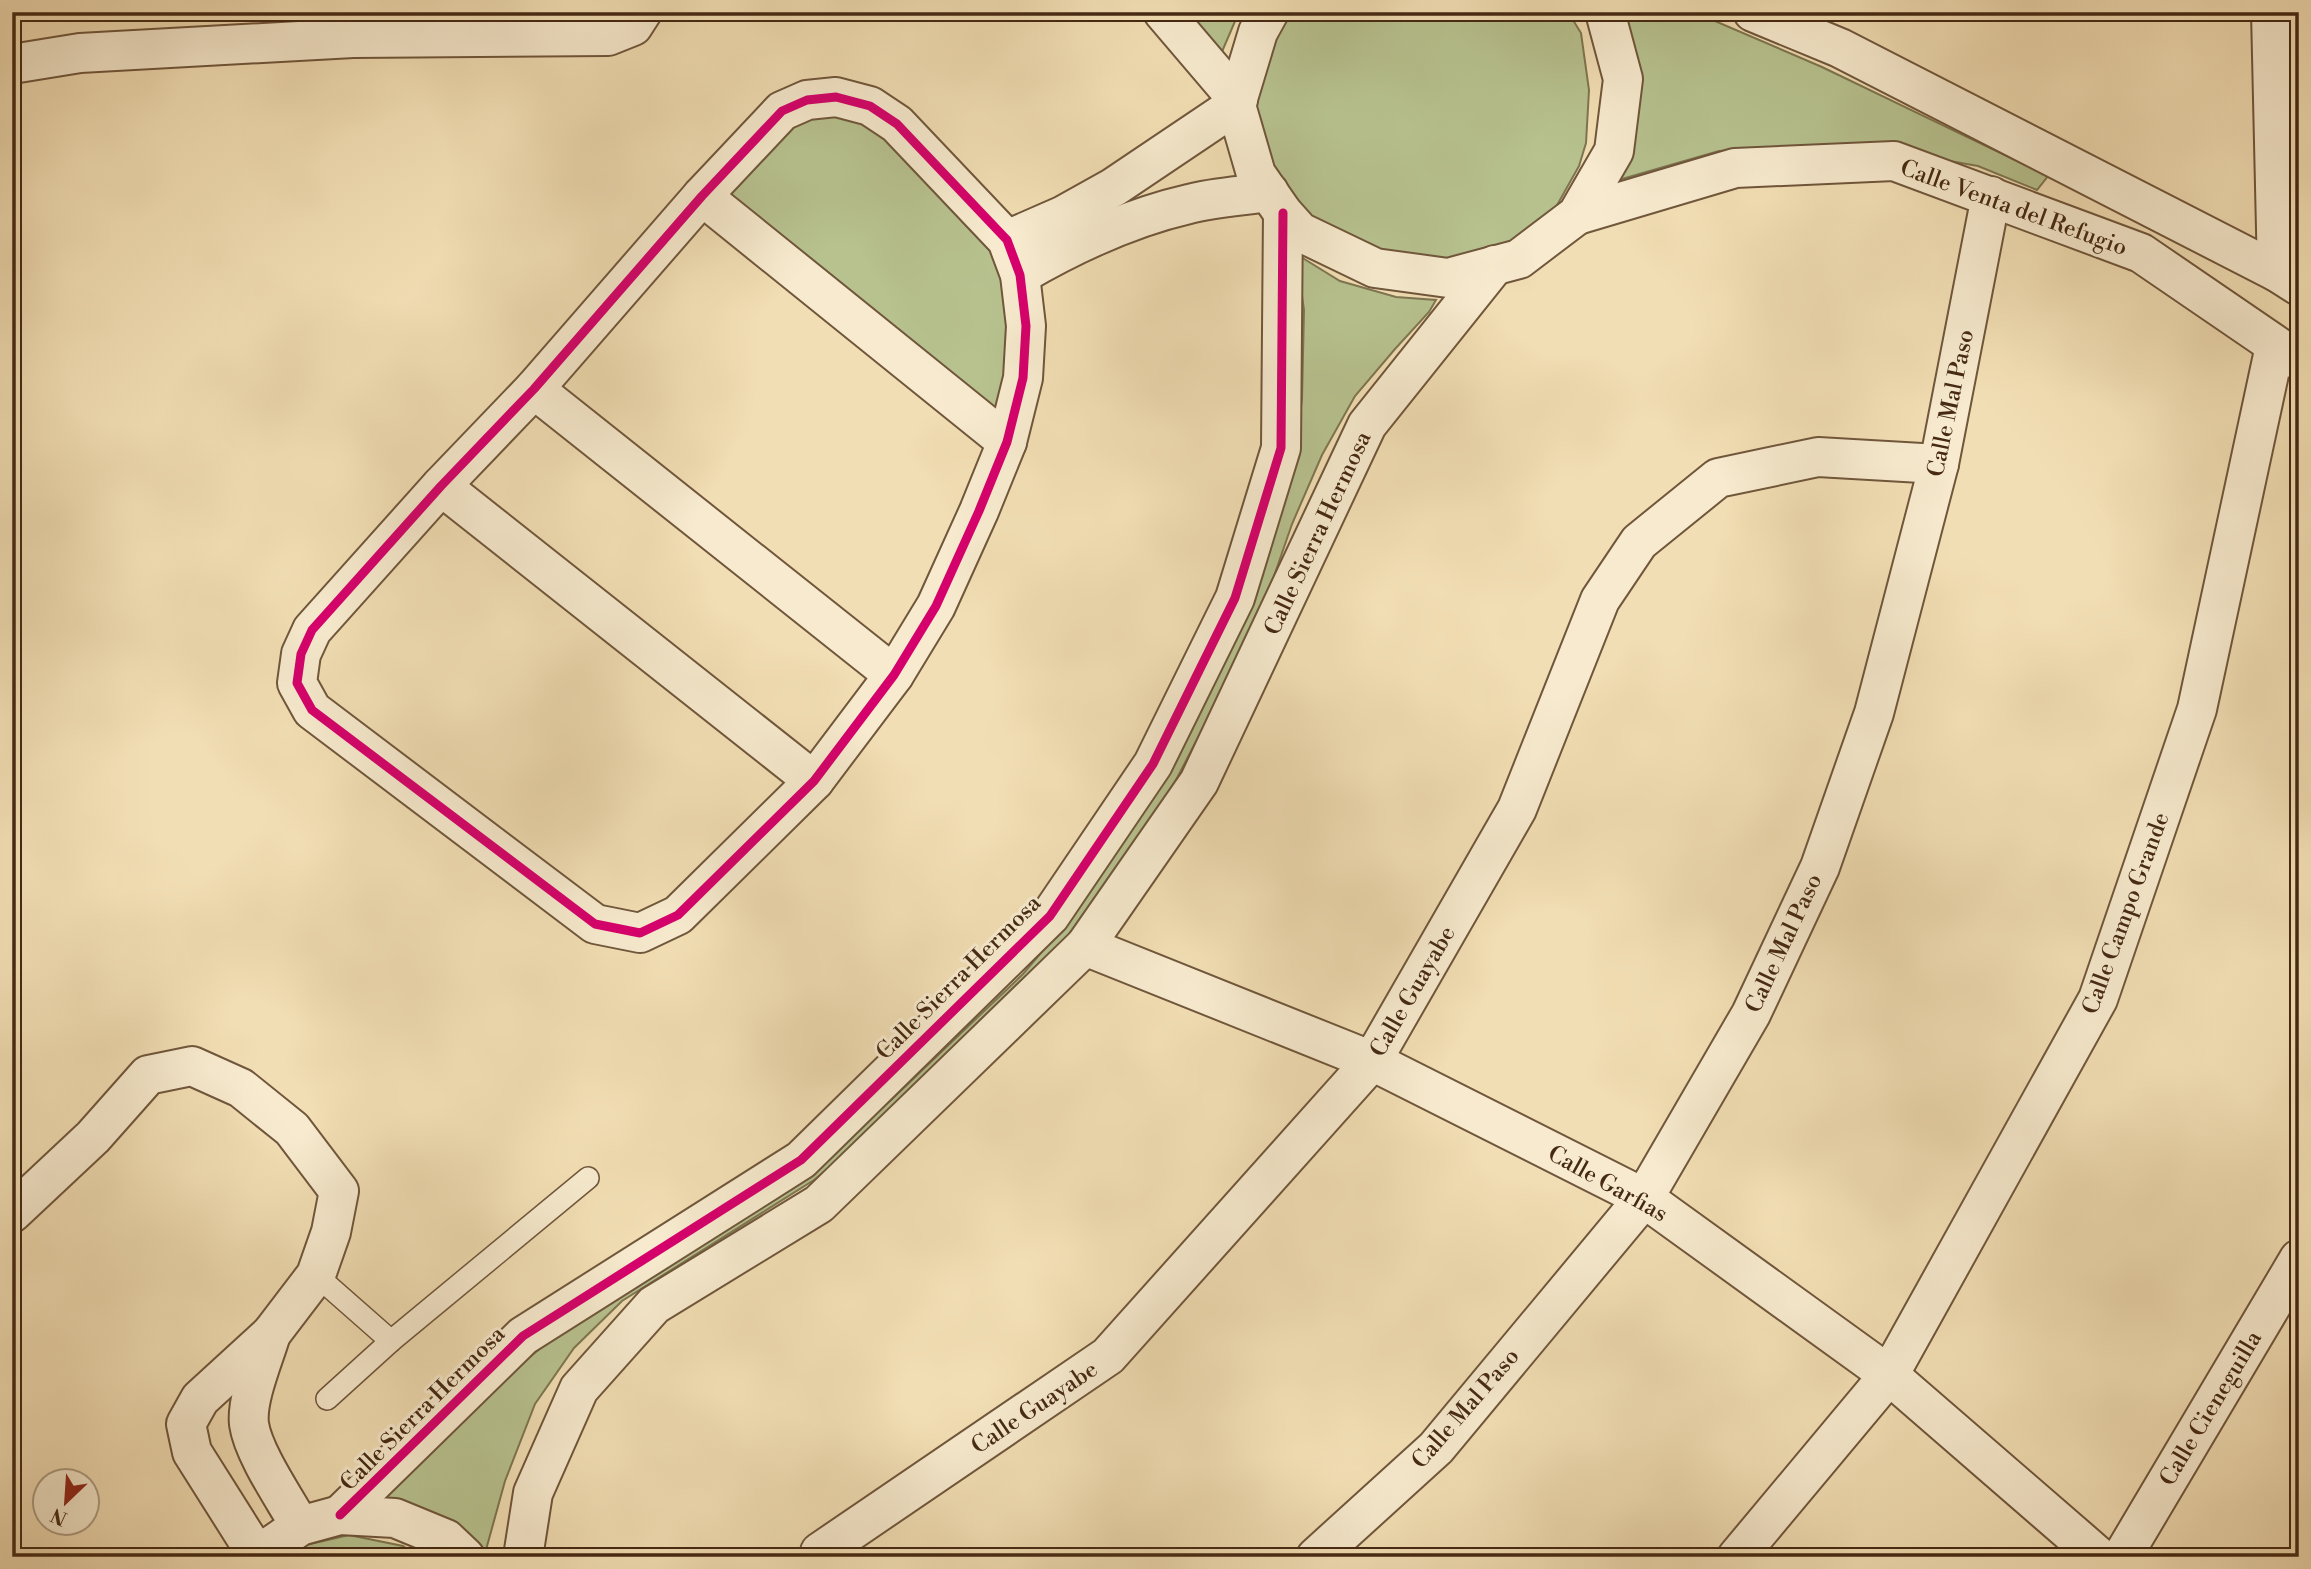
<svg xmlns="http://www.w3.org/2000/svg" width="2311" height="1569" font-family="'Libre Bodoni',serif">
	<rect width="100%" height="100%" fill="#f2deb4"/>
	<filter id="stains"><feTurbulence type="fractalNoise" baseFrequency=".00286" numOctaves="4"/><feColorMatrix values="0 0 0 0 .2 0 0 0 0 .09 0 0 0 0 .02 0 0 0 .5 -.17"/></filter>
	<radialGradient id="worn" r=".72"><stop offset=".6" stop-color="#630" stop-opacity="0"/><stop offset="1" stop-color="#630" stop-opacity=".3"/></radialGradient>
	<g fill="#b7c28f" stroke="#7e7651" stroke-width="2">
		<path d="M1181 12H1239L1218 61Z"/>
		<path d="M1274 12H1568L1581 33 1589 90 1586 143 1579 166 1556 207 1514 243 1447 263 1391 258 1336 240 1288 202 1260 146 1254 82Z"/>
		<path d="M1611 12H1694L1822 67 2048 176 2037 190 1978 166 1858 145 1719 151 1615 181Z"/>
		<path d="M836 97 1007 240V442L702 196 782 111Z"/>
		<path d="M1301 257 1340 281 1396 297 1436 300 1429 312 1395 349 1355 396 1322 455 1292 524 1272 582 1239 659 1176 780 1118 872 1075 930 906 1105 814 1180 622 1301 574 1348 535 1404 505 1481 484 1557 375 1501 526 1360 592 1306 798 1175 891 1100 1023 974 1079 908 1153 798 1290 483 1302 399 1304 310 1298 267Z"/>
		<path d="M349 1535 403 1546 418 1557H284L297 1547Z"/>
	</g>
	<g fill="none" stroke-linecap="round" stroke-linejoin="round">
		<defs>
			<g id="service">
				<path d="M316 1275 391 1341"/>
				<path d="M327 1399 391 1341 588 1178"/>
			</g>
			<g id="minor">
				<path d="M1163 12 1238 100"/>
				<path d="M1269 12 1258 32 1236 105 1256 174 1283 213 1300 232 1375 268 1448 278 1519 259 1577 215 1614 151 1623 79 1605 12"/>
				<path d="M1753 12 1840 48 2277 272 2299 286"/>
				<path d="M2271 12 2277 272"/>
				<path d="M12 64 80 53 353 38 608 36 633 26 642 12"/>
				<path d="M836 97 870 106 897 124 1007 240 1020 275 1026 326 1023 378 1007 442 979 511 936 606 894 675 814 781 678 915 640 933 595 924 312 710 297 683 301 654 312 630 441 486 534 389 702 196 782 111 807 100Z"/>
				<path d="M702 196 1007 442"/>
				<path d="M1577 215 1735 168 1894 161 2141 253 2296 359"/>
				<path d="M1007 240 1062 216 1114 187 1236 105"/>
				<path d="M1020 275C1073 244 1128 218 1189 204 1215 197 1243 196 1269 192"/>
				<path d="M534 389 894 675"/>
				<path d="M441 486 814 781"/>
				<path d="M1085 946 1372 1061 1644 1198 1889 1375 2099 1557"/>
				<path d="M12 1213 93 1137 148 1075 192 1066 241 1088 292 1129 339 1191 331 1232 316 1275 271 1334 200 1399 186 1424 192 1452 257 1555"/>
				<path d="M271 1334C264 1358 246 1399 249 1424 253 1453 285 1499 300 1526"/>
				<path d="M340 1515 523 1336 801 1160 1050 916 1153 764 1235 598 1281 448 1283 213"/>
				<path d="M255 1557 300 1526 340 1515 395 1518 446 1539 465 1557"/>
				<path d="M523 1557 533 1493 579 1389 654 1305 819 1204 1085 946 1199 782 1367 425 1495 265"/>
				<path d="M819 1557 820 1552 1108 1356 1372 1061 1517 809 1600 600 1639 542 1718 478 1818 457 1939 464"/>
				<path d="M1316 1557 1436 1448 1644 1198 1751 1014 1820 867 1874 713 1939 464 1991 196"/>
				<path d="M1737 1557 1889 1375 2098 999 2197 709 2275 346"/>
				<path d="M2122 1557 2299 1259"/>
			</g>
		</defs>
		<use href="#service" stroke="#70563b" stroke-width="24"/>
		<use href="#minor" stroke="#70563b" stroke-width="42"/>
		<use href="#service" stroke="#f7eace" stroke-width="21"/>
		<use href="#minor" stroke="#f7eace" stroke-width="38"/>
		<defs>
			<g id="cycleway">
				<path d="M836 97 870 106 897 124 1007 240 1020 275 1026 326 1023 378 1007 442 979 511 936 606 894 675 814 781 678 915 640 933 595 924 312 710 297 683 301 654 312 630 441 486 534 389 702 196 782 111 807 100Z"/>
				<path d="M340 1515 523 1336 801 1160 1050 916 1153 764 1235 598 1281 448 1283 213"/>
			</g>
		</defs>
		<use href="#cycleway" stroke="#f7eace" stroke-width="13"/>
		<use href="#cycleway" stroke="#d6006c" stroke-width="9"/>
	</g>
	<g text-anchor="middle" stroke-width="6" stroke-linejoin="round" paint-order="stroke">
		<g font-size="23" fill="#452913" stroke="#f7eace">
			<text transform="translate(2014 207) rotate(20)" y="8">Calle Venta del Refugio</text>
			<text transform="translate(1950 403) rotate(-78)" y="8">Calle Mal Paso</text>
			<text transform="translate(1317 533) rotate(-65)" y="8">Calle Sierra Hermosa</text>
			<text transform="translate(2125 913) rotate(-70)" y="8">Calle Campo Grande</text>
			<text transform="translate(1783 943) rotate(-65)" y="8">Calle Mal Paso</text>
			<text transform="translate(958 977) rotate(-45)" y="8">Calle Sierra Hermosa</text>
			<text transform="translate(1412 991) rotate(-60)" y="8">Calle Guayabe</text>
			<text transform="translate(1608 1183) rotate(29)" y="8">Calle Garfias</text>
			<text transform="translate(1034 1407) rotate(-34)" y="8">Calle Guayabe</text>
			<text transform="translate(422 1408) rotate(-45)" y="8">Calle Sierra Hermosa</text>
			<text transform="translate(1465 1408) rotate(-49)" y="8">Calle Mal Paso</text>
			<text transform="translate(2210 1408) rotate(-59)" y="8">Calle Cieneguilla</text>
		</g>
	</g>
	<rect width="2311" height="1569" fill="none" stroke="#f2deb4" stroke-width="42"/>
	<rect x="14" y="14" width="2283" height="1541" fill="none" stroke="#452913" stroke-width="3.5"/>
	<rect x="21" y="21" width="2269" height="1527" fill="none" stroke="#452913" stroke-width="2"/>
	<g transform="translate(66 1502) rotate(205)"><circle r="33" fill="#f7eace" stroke="#b09d83" stroke-width="2"/>
	<path d="M0-5L12 26L0 18L-12 26Z" fill="#8f2418"/>
	<text y="-10" font-size="19" font-weight="bold" text-anchor="middle" fill="#452913">N</text>
	</g>
	<rect width="100%" height="100%" filter="url(#stains)"/>
	<rect width="100%" height="100%" fill="url(#worn)"/>
</svg>
